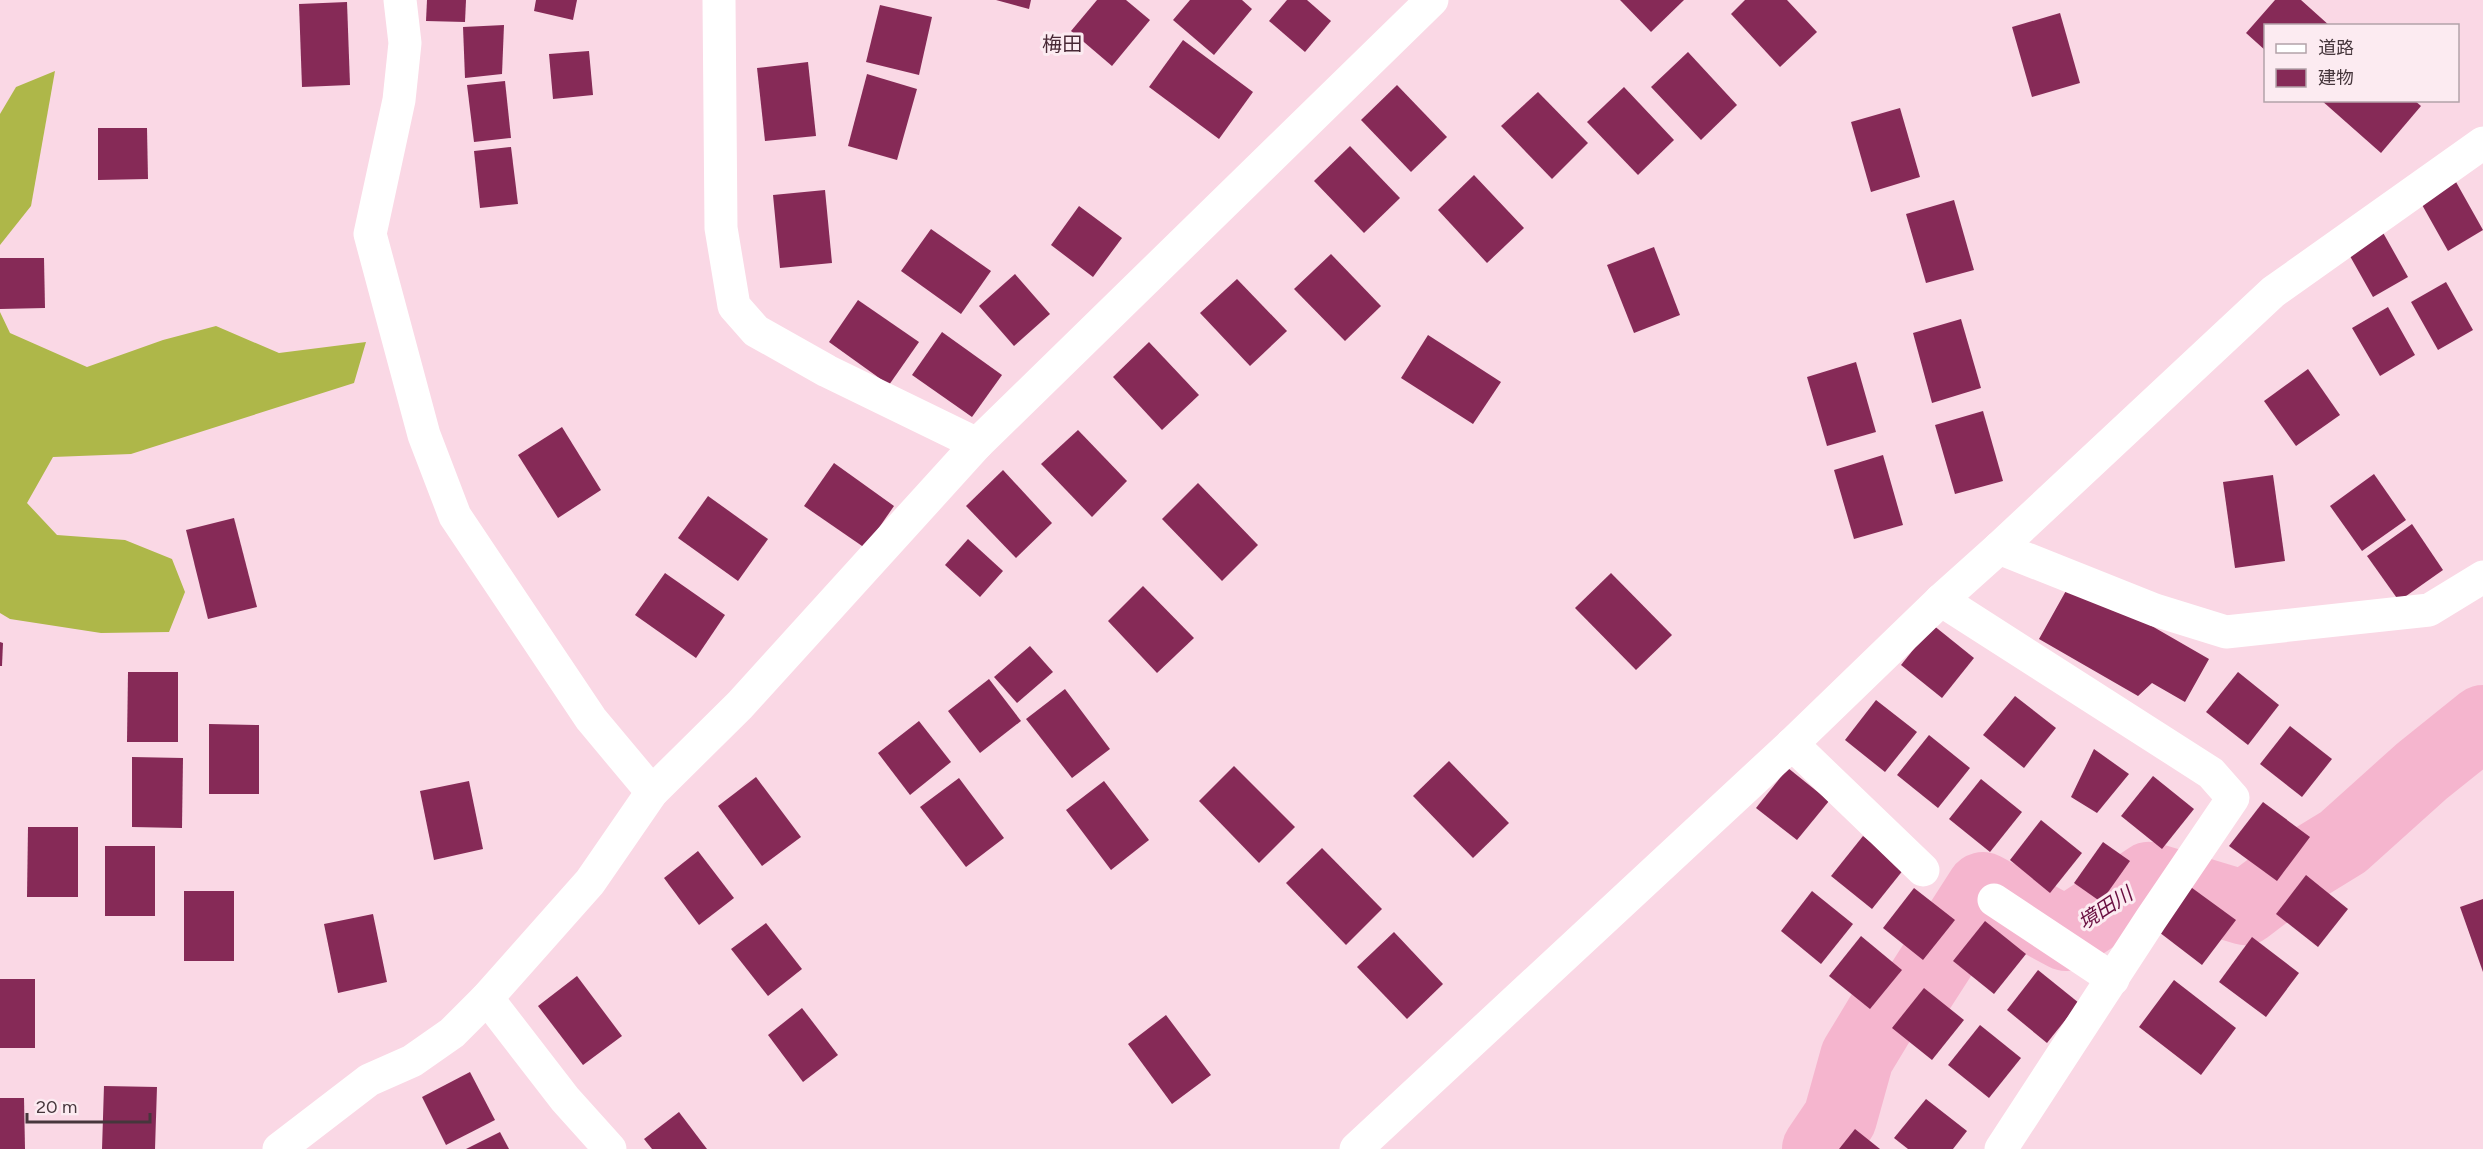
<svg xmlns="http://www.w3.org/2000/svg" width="2483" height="1149" font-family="Figtree,'Noto Sans JP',sans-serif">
	<rect width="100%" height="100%" fill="#fad8e5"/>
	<g fill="#aeb749">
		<path d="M55 71 31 206 0 245V114L16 87Z"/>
		<path d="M0 312 10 333 87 367 163 340 216 326 279 353 366 342 354 383 131 454 53 457 27 503 57 535 125 540 172 559 185 592 169 632 101 633 10 619 0 613Z"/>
	</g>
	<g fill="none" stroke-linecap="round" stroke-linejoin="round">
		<path stroke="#f5b5ce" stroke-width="74" d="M1819 1149 1840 1118 1857 1057 1883 1014 1918 990 1983 889 2066 934 2149 879 2245 908 2286 877 2343 842 2422 771 2483 722"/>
	</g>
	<g fill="#862a57">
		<path d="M427 0H466L465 22 426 21Z"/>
		<path d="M536 0H577L573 20 534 11Z"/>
		<path d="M996 0H1031L1029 9Z"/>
		<path d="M1097 0H1126L1150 20 1112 66 1071 31Z"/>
		<path d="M1190 0H1242L1252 9 1214 55 1173 20Z"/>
		<path d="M1287 0H1307L1331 21 1305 52 1269 21Z"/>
		<path d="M1620 0H1684L1651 32Z"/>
		<path d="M1745 0H1787L1817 32 1780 67 1731 14Z"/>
		<path d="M2275 0H2301L2330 26H2266V51L2246 33Z"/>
		<path d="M347 2 350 85 302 87 299 4Z"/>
		<path d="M880 5 932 17 919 75 866 62Z"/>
		<path d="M2060 13 2080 83 2032 97 2012 27Z"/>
		<path d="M504 25 502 74 465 78 463 27Z"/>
		<path d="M1183 40 1253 92 1219 139 1149 87Z"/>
		<path d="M589 51 593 95 553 99 549 54Z"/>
		<path d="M1688 52 1737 105 1701 140 1651 87Z"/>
		<path d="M808 62 816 136 765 141 757 68Z"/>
		<path d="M867 74 917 89 897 160 848 146Z"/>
		<path d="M505 81 511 138 474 142 467 85Z"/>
		<path d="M1397 85 1447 137 1411 172 1361 120Z"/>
		<path d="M1624 87 1674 140 1638 175 1587 122Z"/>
		<path d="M1538 92 1588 143 1552 179 1501 126Z"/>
		<path d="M2321 100H2414L2421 106 2381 153Z"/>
		<path d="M1900 108 1920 177 1871 192 1851 122Z"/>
		<path d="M98 128H147L148 179 98 180Z"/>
		<path d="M1350 146 1400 198 1364 233 1314 181Z"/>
		<path d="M511 147 518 204 480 208 474 151Z"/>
		<path d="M1474 175 1524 228 1487 263 1438 210Z"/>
		<path d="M2456 182 2483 230 2448 251 2421 203Z"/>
		<path d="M825 190 832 263 780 268 773 195Z"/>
		<path d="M1954 200 1974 270 1926 283 1906 214Z"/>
		<path d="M1079 206 1122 238 1093 277 1051 245Z"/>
		<path d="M931 229 991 271 961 314 901 271Z"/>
		<path d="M2381 229 2408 277 2373 297 2346 249Z"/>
		<path d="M1654 247 1680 315 1634 333 1607 265Z"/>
		<path d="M1331 254 1381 306 1345 341 1294 289Z"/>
		<path d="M0 258H44L45 308 0 309Z"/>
		<path d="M1015 274 1050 314 1014 346 979 306Z"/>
		<path d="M1237 279 1287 331 1250 366 1200 313Z"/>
		<path d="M2446 282 2473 330 2438 350 2411 302Z"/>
		<path d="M858 300 919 342 889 385 829 342Z"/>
		<path d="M2388 307 2415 355 2380 376 2352 328Z"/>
		<path d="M1961 319 1981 388 1932 403 1913 333Z"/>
		<path d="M942 332 1002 375 972 417 912 375Z"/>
		<path d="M1428 335 1501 382 1473 424 1401 378Z"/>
		<path d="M1149 342 1199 395 1162 430 1113 377Z"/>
		<path d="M1856 362 1876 432 1827 446 1807 377Z"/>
		<path d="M2308 369 2340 415 2296 446 2264 401Z"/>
		<path d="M1983 411 2003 481 1955 494 1935 425Z"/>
		<path d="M562 427 601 490 558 518 518 455Z"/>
		<path d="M1078 430 1127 481 1092 517 1041 464Z"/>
		<path d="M1883 455 1903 525 1854 539 1834 470Z"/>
		<path d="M834 463 894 506 865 548 804 506Z"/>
		<path d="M1003 470 1052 523 1016 558 966 506Z"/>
		<path d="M2374 474 2406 520 2362 551 2330 506Z"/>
		<path d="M2273 475 2285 561 2235 568 2223 482Z"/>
		<path d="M1198 483 1258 545 1222 581 1162 519Z"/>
		<path d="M708 496 768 539 738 581 678 538Z"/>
		<path d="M234 518 257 607 208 619 186 530Z"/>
		<path d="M2412 524 2443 570 2399 601 2367 556Z"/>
		<path d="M968 539 1003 571 980 597 945 565Z"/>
		<path d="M665 573 725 615 696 658 635 615Z"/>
		<path d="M1611 573 1672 635 1636 670 1575 608Z"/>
		<path d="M2072 580 2209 659 2185 702 2152 683 2138 696 2039 639Z"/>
		<path d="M1143 586 1194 638 1157 673 1108 621Z"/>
		<path d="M1933 625 1974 658 1942 698 1901 665Z"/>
		<path d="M0 642 3 643 2 666H0Z"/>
		<path d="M1030 646 1053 672 1017 703 994 677Z"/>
		<path d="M128 672H178V742H127Z"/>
		<path d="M2238 672 2279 705 2248 745 2206 712Z"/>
		<path d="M989 679 1021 721 980 753 948 711Z"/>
		<path d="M1065 689 1110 749 1072 778 1026 719Z"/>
		<path d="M2015 696 2056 728 2024 768 1983 735Z"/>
		<path d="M1876 700 1917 732 1885 772 1845 740Z"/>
		<path d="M919 721 951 762 910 795 878 753Z"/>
		<path d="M209 724 259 725V794H209Z"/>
		<path d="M2290 726 2332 759 2302 797 2260 764Z"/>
		<path d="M1929 735 1970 768 1938 808 1897 775Z"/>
		<path d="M2094 749 2129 774 2097 813 2071 797Z"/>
		<path d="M132 757 183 758 182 828 132 827Z"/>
		<path d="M1449 761 1509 823 1473 858 1413 796Z"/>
		<path d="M1234 766 1295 827 1259 863 1199 801Z"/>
		<path d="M1788 768 1829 801 1797 840 1756 808Z"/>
		<path d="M2153 776 2194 809 2162 849 2121 816Z"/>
		<path d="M756 777 801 837 762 866 718 806Z"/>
		<path d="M959 778 1004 838 966 867 920 807Z"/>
		<path d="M1981 779 2022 812 1990 852 1949 819Z"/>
		<path d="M469 781 483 849 434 860 420 791Z"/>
		<path d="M1104 781 1149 840 1111 870 1066 810Z"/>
		<path d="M2263 802 2310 837 2277 881 2229 846Z"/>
		<path d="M2041 820 2082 853 2050 893 2010 860Z"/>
		<path d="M28 827H78V897H27Z"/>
		<path d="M1863 836 1904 869 1872 909 1831 876Z"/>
		<path d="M2103 842 2130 861 2101 902 2074 883Z"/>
		<rect x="105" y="846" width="50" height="70"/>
		<path d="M1322 848 1382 909 1346 945 1286 883Z"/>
		<path d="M698 851 734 898 699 925 664 878Z"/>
		<path d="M2306 875 2348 909 2318 947 2276 914Z"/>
		<path d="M2188 885 2236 920 2202 965 2155 929Z"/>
		<path d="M1914 888 1955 920 1923 960 1883 928Z"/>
		<rect x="184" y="891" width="50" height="70"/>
		<path d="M1812 891 1853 924 1821 964 1781 931Z"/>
		<path d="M2483 899V972L2460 907Z"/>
		<path d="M373 914 387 982 338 993 324 924Z"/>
		<path d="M1985 921 2026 954 1994 994 1953 961Z"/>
		<path d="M766 923 802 969 768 996 731 949Z"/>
		<path d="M1394 932 1443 984 1407 1019 1357 967Z"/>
		<path d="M1861 936 1902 970 1870 1009 1829 976Z"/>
		<path d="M2252 937 2299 973 2266 1017 2219 982Z"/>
		<path d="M2038 970 2079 1003 2047 1043 2007 1010Z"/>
		<path d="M577 976 622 1036 583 1065 538 1006Z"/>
		<rect x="0" y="979" width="35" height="69"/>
		<path d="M2174 980 2236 1028 2201 1075 2139 1027Z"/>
		<path d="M1924 988 1964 1020 1932 1060 1892 1028Z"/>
		<path d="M802 1008 838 1055 803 1082 768 1035Z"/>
		<path d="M1166 1015 1211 1075 1172 1104 1128 1044Z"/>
		<path d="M1980 1025 2021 1058 1989 1098 1948 1065Z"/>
		<path d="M470 1072 495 1120 446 1145 422 1097Z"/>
		<path d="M104 1086 157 1087 155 1149H102Z"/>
		<path d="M0 1098H24L25 1149H0Z"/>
		<path d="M1926 1099 1967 1131 1953 1149H1908L1894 1138Z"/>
		<path d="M679 1112 707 1149H652L644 1139Z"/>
		<path d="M1855 1129 1880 1149H1839Z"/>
		<path d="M500 1132 509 1149H466Z"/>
	</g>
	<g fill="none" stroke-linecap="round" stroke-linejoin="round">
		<g stroke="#fff" stroke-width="33">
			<path d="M400 0 405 43 399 100 370 234 424 435 455 516 591 719 652 792"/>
			<path d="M719 0 721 228 734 306 756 331 827 371 977 444"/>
			<path d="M1999 548 2155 610 2226 632 2429 610 2483 577"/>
			<path d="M1941 600 2211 773 2233 798 2151 919 2001 1149"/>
			<path d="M1792 744 1923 870"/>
			<path d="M1994 900 2113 979"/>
			<path d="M487 998 565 1099 610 1149"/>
			<path d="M279 1149 369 1080 412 1061 452 1033 487 998 590 882 652 792 740 705 977 444 1432 0"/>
			<path d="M1356 1149 1792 744 1941 600 1999 548 2273 292 2483 143"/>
		</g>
	</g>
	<g text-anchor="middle" stroke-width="6" stroke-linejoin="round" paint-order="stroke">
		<g font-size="20" fill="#482835" stroke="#fcebf1">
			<text x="1062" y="51">梅田</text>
		</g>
		<g font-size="20" font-style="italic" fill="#690e40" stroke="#fcebf1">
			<text transform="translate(2105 908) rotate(-33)" y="7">境田川</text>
		</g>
	</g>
	<rect x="2264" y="24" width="195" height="78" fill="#fcebf1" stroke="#b3a3a9" stroke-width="1.5"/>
	<rect x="2276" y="44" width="30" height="9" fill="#ffffff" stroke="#b3a3a9" stroke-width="1.5"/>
	<text x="2318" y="54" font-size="18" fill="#46363c">道路</text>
	<rect x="2276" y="69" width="30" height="18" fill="#862a57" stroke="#b3a3a9" stroke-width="1.5"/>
	<text x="2318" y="84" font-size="18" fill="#46363c">建物</text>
	<path d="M27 1113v9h123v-9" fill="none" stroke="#46363c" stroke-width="3"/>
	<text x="36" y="1113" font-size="18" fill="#46363c" stroke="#fcebf1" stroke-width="4.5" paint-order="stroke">20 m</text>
</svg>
